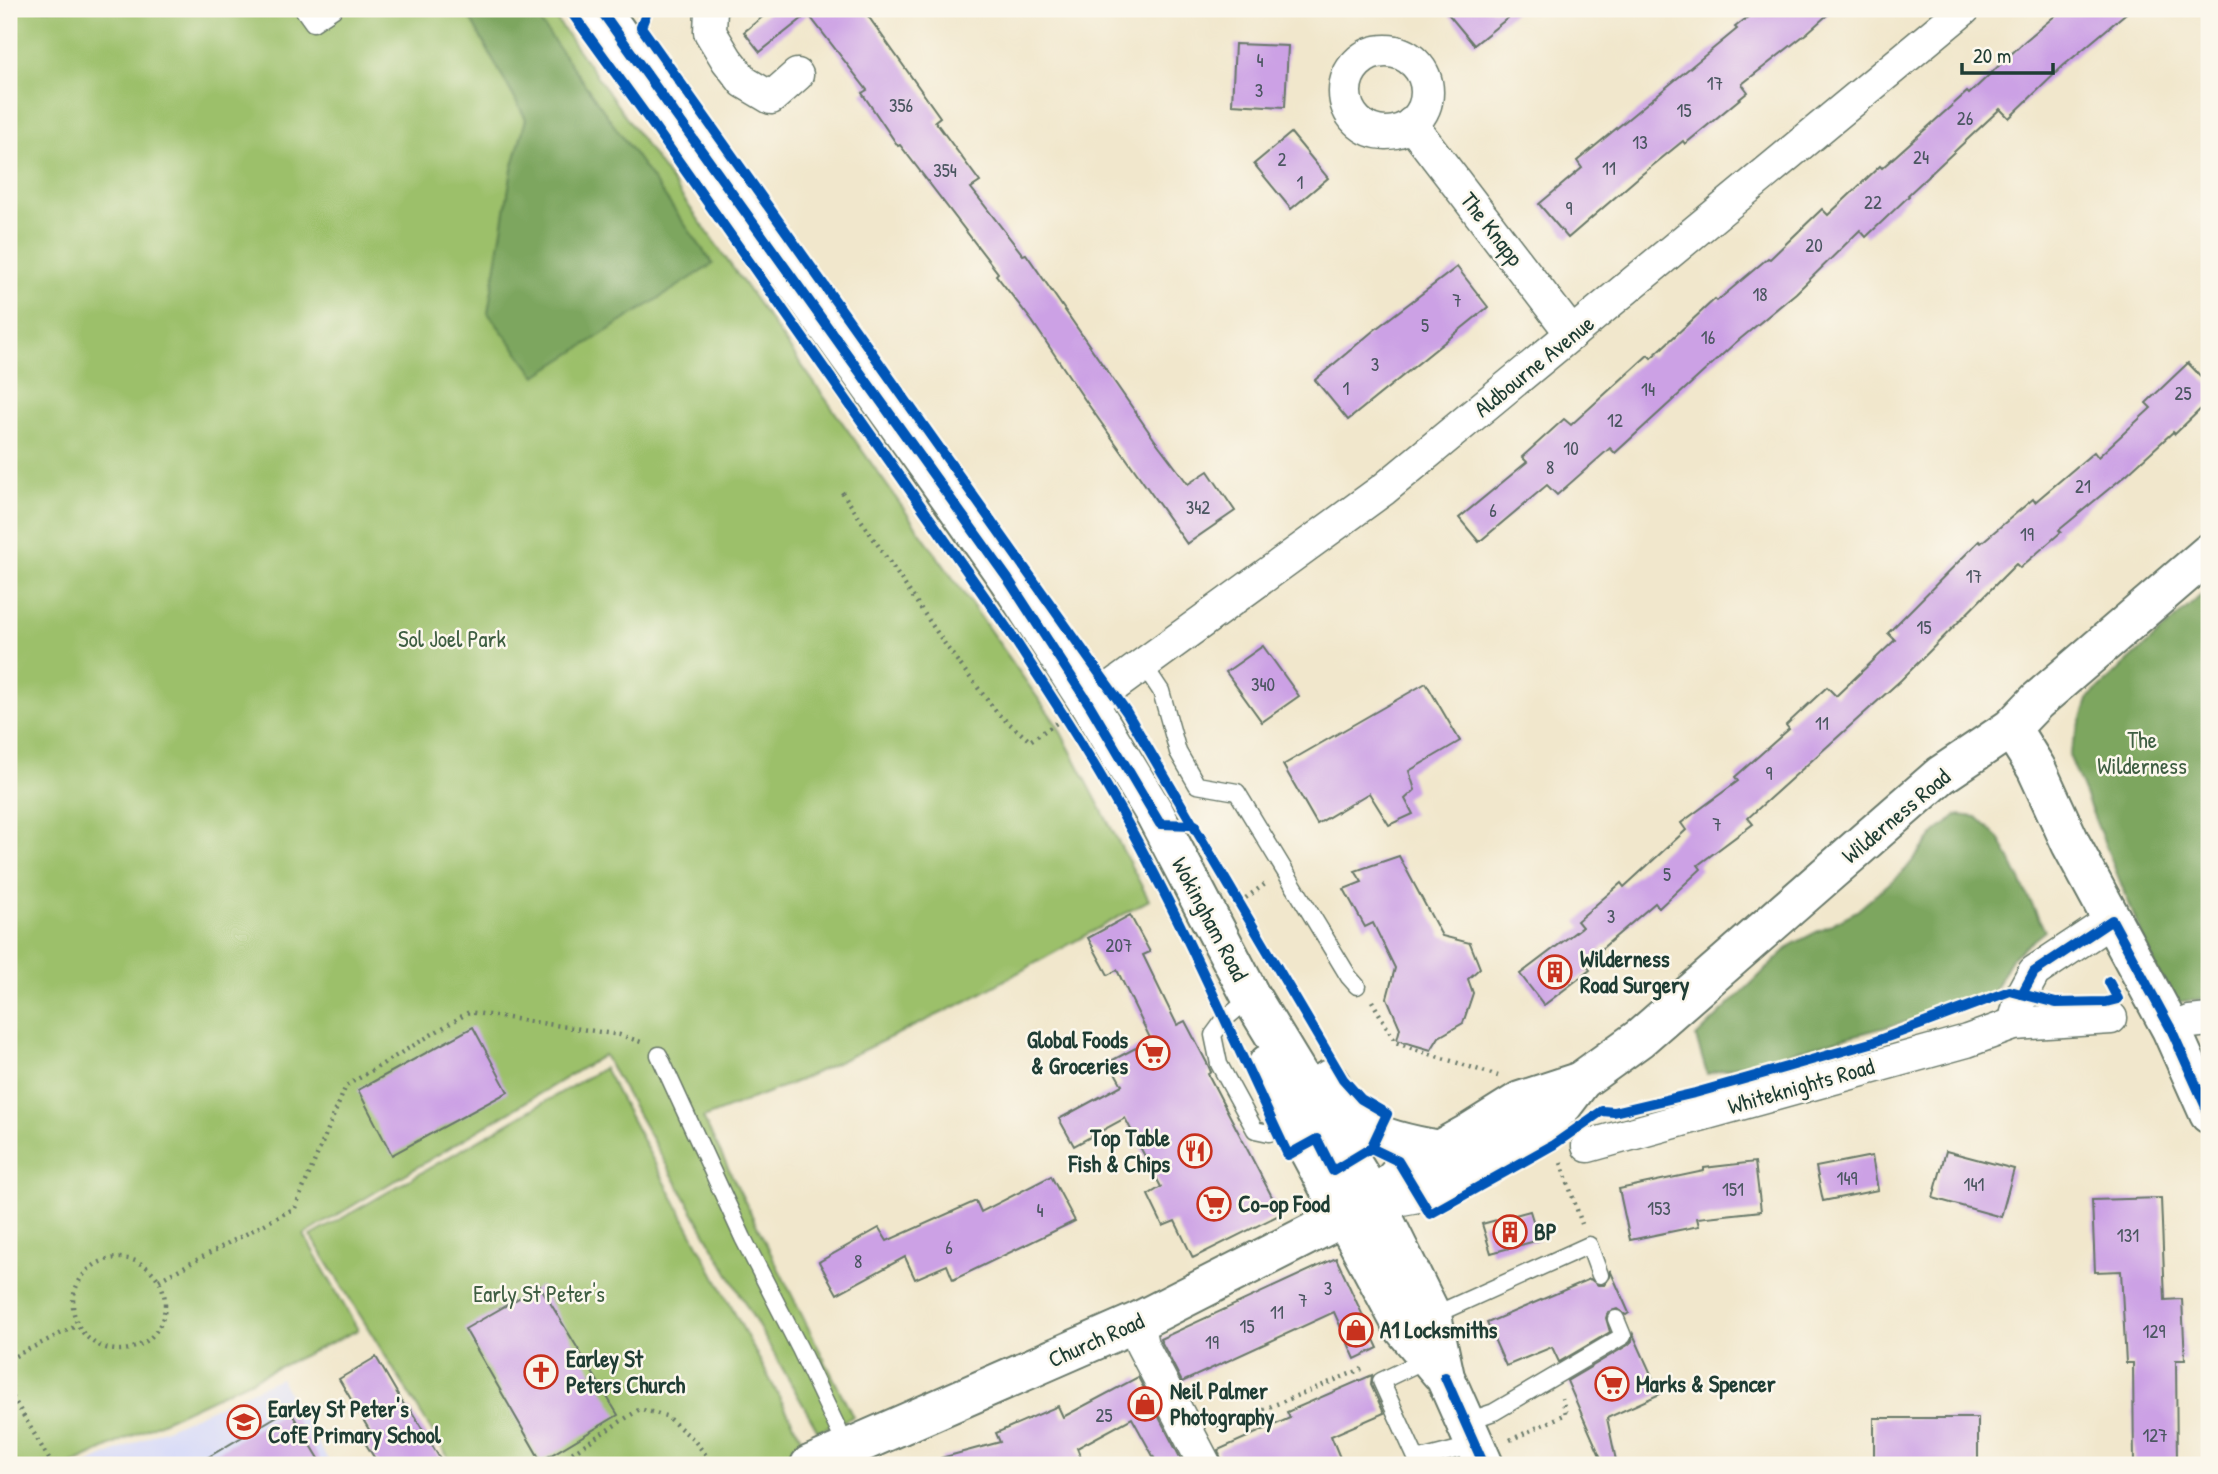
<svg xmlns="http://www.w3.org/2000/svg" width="2218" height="1474" font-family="'Patrick Hand',sans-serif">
	<rect width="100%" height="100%" fill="#fbf7ec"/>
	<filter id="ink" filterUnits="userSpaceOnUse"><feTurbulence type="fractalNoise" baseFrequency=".0143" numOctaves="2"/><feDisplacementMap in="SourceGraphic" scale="14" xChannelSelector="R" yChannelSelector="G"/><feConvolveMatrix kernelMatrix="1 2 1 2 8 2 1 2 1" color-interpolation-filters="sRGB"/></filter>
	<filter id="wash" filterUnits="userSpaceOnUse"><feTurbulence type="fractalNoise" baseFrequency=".00686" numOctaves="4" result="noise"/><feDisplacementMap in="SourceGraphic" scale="28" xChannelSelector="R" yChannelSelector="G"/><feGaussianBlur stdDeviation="1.57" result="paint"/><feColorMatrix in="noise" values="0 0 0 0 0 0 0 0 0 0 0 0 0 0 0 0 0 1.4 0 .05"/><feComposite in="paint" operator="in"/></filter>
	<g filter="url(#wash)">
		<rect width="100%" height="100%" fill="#f1e7cc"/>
		<path fill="#d4d8f9" d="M280 1378 331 1465H85Z"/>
		<g fill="#9cc06b" stroke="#5e7e50" stroke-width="2">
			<path d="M9 9H549L1057 725 1149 900 967 1001 800 1080 703 1118 853 1417 818 1431 604 1055 304 1235 358 1330 70 1465H9Z"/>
			<path d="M604 1068 806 1447 773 1465H453L311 1236Z"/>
		</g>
		<g fill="#7da65f" stroke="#4e724a" stroke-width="2">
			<path d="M465 9H531L713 264 536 376 488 313 512 169 526 119Z"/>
			<path d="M2209 588V998L2177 1002 2155 968 2069 755 2089 697Z"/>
			<path d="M1957 815 1977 817 2000 839 2045 931 2011 958 1989 1000 1707 1074 1696 1037 1791 945 1857 911 1906 869 1935 833Z"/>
		</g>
		<g id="blocks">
			<g fill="#cca1e5">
				<path d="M772 9H863L940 117 935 121 980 182 971 188 1023 255 1026 254 1154 439 1188 484 1208 471 1235 511 1187 544 1085 400 1032 321 996 275 998 273 900 145 898 146 862 93 867 90 808 14 760 52 744 32Z"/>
				<path d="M1444 9H1519L1474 45Z"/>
				<path d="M1758 9H1834L1807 33 1742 84 1748 92 1685 144 1683 141 1641 175 1568 238 1539 204 1582 168 1577 161 1737 29 1735 27Z"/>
				<path d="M2063 9H2131L2063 66 2009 118 2000 109 1908 195 1909 196 1866 237 1860 230 1796 293 1734 344 1615 453 1610 448 1557 495 1547 485 1479 542 1459 518 1527 462 1522 457 1564 419 1571 425 1648 355 1651 358 1715 299 1717 301 1768 258 1770 259 1822 209 1828 215 1880 166 1882 168 1967 92 1969 94 2025 41Z"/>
				<path d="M1235 44 1288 46 1285 107 1232 104Z"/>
				<path d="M1291 133 1328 178 1291 209 1254 164Z"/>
				<path d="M1457 267 1488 307 1348 420 1315 380 1373 331Z"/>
				<path d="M2188 363 2209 385V401L2175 434 2173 432 2127 474 2059 530 2061 532 2020 568 2016 564 1901 680 1748 818 1753 824 1698 865 1701 869 1659 908 1655 903 1585 963 1590 970 1544 1005 1520 974 1582 927 1577 921 1621 883 1624 887 1686 830 1681 823 1738 781 1735 777 1789 729 1786 725 1827 687 1836 696 1895 640 1888 633 1979 541 1981 543 2033 499 2035 502 2094 452 2098 457 2151 408 2146 403Z"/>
				<path d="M1263 646 1299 696 1262 722 1226 672Z"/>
				<path d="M1426 683 1460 741 1409 771 1415 790 1405 799 1413 814 1389 825 1369 793 1317 824 1283 765Z"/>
				<path d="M1399 856 1442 936 1470 943 1480 968 1468 979 1473 993 1463 1023 1439 1037 1431 1050 1397 1040 1400 1028 1387 998 1395 968 1373 923 1365 927 1344 889 1362 882 1355 871Z"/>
				<path d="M1130 915 1150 952 1143 955 1177 1025 1185 1021 1208 1065 1211 1072 1208 1074 1281 1214 1193 1258 1175 1221 1163 1226 1148 1195 1161 1187 1125 1118 1074 1146 1059 1119 1122 1085 1109 1062 1151 1040 1117 970 1108 975 1088 938Z"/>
				<path d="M473 1027 508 1092 392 1155 358 1090Z"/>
				<path d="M1946 1151 2014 1169 2001 1217 1933 1198Z"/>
				<path d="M1872 1156 1878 1190 1823 1201 1816 1167Z"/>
				<path d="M1755 1162 1761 1211 1697 1218 1699 1226 1630 1240 1619 1189 1704 1171V1168Z"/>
				<path d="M1051 1176 1075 1221 953 1280 947 1265 915 1279 905 1257 837 1294 819 1262 879 1228 887 1241 976 1201 981 1212Z"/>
				<path d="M2161 1198 2165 1300 2182 1299 2185 1360H2176L2177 1465H2134L2133 1363H2126L2121 1271 2095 1272 2092 1200Z"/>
				<path d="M1530 1211 1539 1240 1491 1253 1482 1224Z"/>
				<path d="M1336 1258 1378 1348 1355 1359 1334 1312 1182 1382 1160 1339Z"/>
				<path d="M1610 1270 1629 1313 1626 1315 1617 1309 1608 1312 1606 1318 1610 1332 1559 1362 1552 1347 1506 1366 1487 1323 1590 1279 1598 1285H1604L1610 1277Z"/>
				<path d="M540 1286 618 1415 541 1461 465 1329Z"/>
				<path d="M1633 1334 1660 1394 1607 1418 1617 1465H1604L1567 1381 1628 1345 1632 1341Z"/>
				<path d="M376 1357 407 1410 410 1409 444 1465H379L362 1438 371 1433 339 1379Z"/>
				<path d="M1372 1375 1371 1385 1384 1413 1331 1436 1343 1465H1223L1218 1450 1290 1418 1287 1412Z"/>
				<path d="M1138 1377 1184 1465H1158L1132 1418 1077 1448 1084 1465H942L941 1458 1000 1442 996 1433 1058 1406 1063 1417Z"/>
				<path d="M289 1409 323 1465H195Z"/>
				<rect x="1874" y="1418" width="104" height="47"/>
			</g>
		</g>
	</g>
	<g filter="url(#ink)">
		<use href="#blocks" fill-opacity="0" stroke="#687869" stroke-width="2"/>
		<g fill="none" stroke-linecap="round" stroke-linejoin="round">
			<defs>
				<g id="lane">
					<path d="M303 9 313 23 334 9"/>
					<path d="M1143 664 1161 691 1178 752 1197 785 1237 792 1349 977 1357 986"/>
					<path d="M1251 997 1224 1020 1213 1035 1219 1064 1255 1130 1269 1133 1295 1125"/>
					<path d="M659 1055 743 1238 800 1349 848 1450"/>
					<path d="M1432 1316 1589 1245 1600 1275"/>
					<path d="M1427 1359 1381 1381 1417 1460 1475 1445"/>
					<path d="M1465 1422 1494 1412 1623 1336 1616 1319"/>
				</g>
				<g id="street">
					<path d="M711 9 710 32 727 60 744 82 771 98 797 75"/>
					<circle cx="1386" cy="92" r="41"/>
					<path d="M1411 124 1572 334"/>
					<path d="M1089 704 1384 489 1964 9"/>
					<path d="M2014 1024 2022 994 2034 972 2112 920"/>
					<path d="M2171 1029 2190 1022 2209 1020"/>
					<path d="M1588 1146 1967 1041 2014 1024 2111 1018"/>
					<path d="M1137 1322 1142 1345 1205 1465"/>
				</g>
				<g id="secondary">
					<path d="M2011 728 2036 768 2071 844 2171 1029 2209 1114"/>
					<path d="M1375 1201 1418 1193 1441 1184 1517 1142 1543 1123 1563 1105 1582 1080 1640 1038 1941 775 2011 728 2037 701 2209 553"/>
					<path d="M810 1465 1137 1322 1375 1201 1403 1170 1469 1133 1520 1101 1581 1081"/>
				</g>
				<g id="primary">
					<path d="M600 9 955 504 1008 579 1089 704 1155 814 1251 997 1375 1201 1432 1316 1445 1377 1484 1465"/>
					<path d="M1268 1064 1295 1125 1404 1329 1441 1373"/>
					<path d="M1328 1080C1336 1092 1343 1106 1353 1117 1374 1139 1409 1144 1438 1150"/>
				</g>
			</defs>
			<use href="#lane" stroke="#687869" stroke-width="19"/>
			<use href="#street" stroke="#687869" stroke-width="35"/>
			<use href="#secondary" stroke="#687869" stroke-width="42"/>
			<use href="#primary" stroke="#687869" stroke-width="42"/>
			<g stroke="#687869" stroke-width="4.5" stroke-dasharray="2 5" stroke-linecap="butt">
				<path d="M842 492 949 650 998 714 1030 741 1061 720"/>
				<path d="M1240 902 1268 882"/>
				<path d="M1372 1001 1396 1043 1498 1076"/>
				<path d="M1561 1163 1582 1224"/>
				<circle cx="119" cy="1304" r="46"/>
				<path d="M159 1280 295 1208 346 1086 469 1012 620 1035 641 1042"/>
				<path d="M9 1359 78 1325"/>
				<path d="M9 1391 49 1459"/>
				<path d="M1218 1428 1362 1369"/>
				<path d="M1510 1440 1566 1414 1562 1398"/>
				<path d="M567 1465 570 1454 640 1409 666 1416 693 1439 714 1465"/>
			</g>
			<use href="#lane" stroke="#fff" stroke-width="16"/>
			<use href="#street" stroke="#fff" stroke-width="32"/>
			<use href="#secondary" stroke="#fff" stroke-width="38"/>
			<use href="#primary" stroke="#fff" stroke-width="38"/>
			<defs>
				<g id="cycleway">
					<path d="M569 9 656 129 1011 634C1049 693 1089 753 1123 815 1184 925 1234 1041 1288 1155L1317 1139 1333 1171 1371 1148 1387 1114 1361 1099 1343 1079 1126 711 641 27 648 9"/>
					<path d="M600 9 1008 579 1089 704 1160 824 1195 825"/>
					<path d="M2022 994 2034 972 2112 920 2171 1029 2209 1114"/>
					<path d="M1371 1148 1398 1161 1430 1214 1553 1145 1602 1111 1614 1112 1695 1093 1871 1043 2010 991 2056 1003 2106 1002 2118 999 2109 982"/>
					<path d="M1445 1377 1484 1465"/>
				</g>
			</defs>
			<use href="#cycleway" stroke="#fbf7ec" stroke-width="15"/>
			<use href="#cycleway" stroke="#0057b8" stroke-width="10"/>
		</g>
	</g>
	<defs>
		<symbol id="building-ring" viewBox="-11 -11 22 22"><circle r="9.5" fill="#fbf7ec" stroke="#c8321e" stroke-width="1.5"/><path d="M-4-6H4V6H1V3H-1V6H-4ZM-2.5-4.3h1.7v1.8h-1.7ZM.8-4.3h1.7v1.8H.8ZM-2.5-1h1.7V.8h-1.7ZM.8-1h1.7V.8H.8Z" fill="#c8321e"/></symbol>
		<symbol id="supermarket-ring" viewBox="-11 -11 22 22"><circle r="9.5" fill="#fbf7ec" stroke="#c8321e" stroke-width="1.5"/><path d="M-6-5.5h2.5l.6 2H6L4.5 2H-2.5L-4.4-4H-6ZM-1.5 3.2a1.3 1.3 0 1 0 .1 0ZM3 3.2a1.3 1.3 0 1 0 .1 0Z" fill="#c8321e"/></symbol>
		<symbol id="restaurant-ring" viewBox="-11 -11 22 22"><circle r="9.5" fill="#fbf7ec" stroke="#c8321e" stroke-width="1.5"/><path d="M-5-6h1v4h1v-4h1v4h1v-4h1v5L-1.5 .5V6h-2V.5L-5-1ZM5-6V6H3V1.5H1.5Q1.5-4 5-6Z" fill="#c8321e"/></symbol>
		<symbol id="shop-ring" viewBox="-11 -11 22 22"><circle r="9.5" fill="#fbf7ec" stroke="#c8321e" stroke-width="1.5"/><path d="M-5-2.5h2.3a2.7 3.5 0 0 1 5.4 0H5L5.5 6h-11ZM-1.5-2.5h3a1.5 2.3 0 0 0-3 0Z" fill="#c8321e"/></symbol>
		<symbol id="church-ring" viewBox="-11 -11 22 22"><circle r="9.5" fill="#fbf7ec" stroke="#c8321e" stroke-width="1.5"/><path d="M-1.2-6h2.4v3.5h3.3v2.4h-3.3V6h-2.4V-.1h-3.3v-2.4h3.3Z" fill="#c8321e"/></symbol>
		<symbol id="school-ring" viewBox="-11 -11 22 22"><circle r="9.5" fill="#fbf7ec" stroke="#c8321e" stroke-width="1.5"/><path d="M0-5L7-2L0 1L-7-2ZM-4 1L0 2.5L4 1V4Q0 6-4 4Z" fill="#c8321e"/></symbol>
	</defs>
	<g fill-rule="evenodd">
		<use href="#building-ring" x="1536" y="953" width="38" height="38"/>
		<use href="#supermarket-ring" x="1134" y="1034" width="38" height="38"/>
		<use href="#restaurant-ring" x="1176" y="1132" width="38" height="38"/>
		<use href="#supermarket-ring" x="1195" y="1185" width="38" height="38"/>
		<use href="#building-ring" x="1491" y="1213" width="38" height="38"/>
		<use href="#shop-ring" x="1337" y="1311" width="38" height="38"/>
		<use href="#church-ring" x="522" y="1353" width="38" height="38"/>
		<use href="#supermarket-ring" x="1593" y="1365" width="38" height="38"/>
		<use href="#shop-ring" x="1126" y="1385" width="38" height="38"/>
		<use href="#school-ring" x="225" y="1403" width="38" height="38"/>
	</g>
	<g text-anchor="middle" stroke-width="5" stroke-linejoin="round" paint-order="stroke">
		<g font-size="19" fill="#4a5660">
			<text x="1260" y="67">4</text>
			<text x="1715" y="90">17</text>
			<text x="1259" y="97">3</text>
			<text x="901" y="112">356</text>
			<text x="1684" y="117">15</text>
			<text x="1965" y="125">26</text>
			<text x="1640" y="149">13</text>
			<text x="1921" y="164">24</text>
			<text x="1282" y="166">2</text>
			<text x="1609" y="175">11</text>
			<text x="945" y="177">354</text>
			<text x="1300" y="189">1</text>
			<text x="1873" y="209">22</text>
			<text x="1569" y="215">9</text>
			<text x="1814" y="252">20</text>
			<text x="1760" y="301">18</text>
			<text x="1457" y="307">7</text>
			<text x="1425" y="332">5</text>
			<text x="1708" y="344">16</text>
			<text x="1375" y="371">3</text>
			<text x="1346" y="395">1</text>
			<text x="1648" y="396">14</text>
			<text x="2183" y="400">25</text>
			<text x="1615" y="427">12</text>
			<text x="1571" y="455">10</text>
			<text x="1550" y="474">8</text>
			<text x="2083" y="493">21</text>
			<text x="1198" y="514">342</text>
			<text x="1493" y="517">6</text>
			<text x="2027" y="541">19</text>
			<text x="1974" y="583">17</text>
			<text x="1924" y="634">15</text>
			<text x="1263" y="691">340</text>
			<text x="1822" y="730">11</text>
			<text x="1769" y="780">9</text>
			<text x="1717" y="831">7</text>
			<text x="1667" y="881">5</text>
			<text x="1611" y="923">3</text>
			<text x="1119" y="952">207</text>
			<text x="1847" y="1185">149</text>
			<text x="1974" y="1191">141</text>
			<text x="1733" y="1196">151</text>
			<text x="1659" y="1215">153</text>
			<text x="1040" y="1217">4</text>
			<text x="2128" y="1242">131</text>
			<text x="949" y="1254">6</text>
			<text x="858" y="1268">8</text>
			<text x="1328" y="1295">3</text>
			<text x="1303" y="1307">7</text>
			<text x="1277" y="1319">11</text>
			<text x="1247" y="1333">15</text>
			<text x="2154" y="1338">129</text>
			<text x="1212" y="1349">19</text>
			<text x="1104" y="1422">25</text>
			<text x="2155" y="1442">127</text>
		</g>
		<g font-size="23" fill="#1f3d34" stroke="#fbf7ec">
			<text transform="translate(1492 229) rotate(52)" y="8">The Knapp</text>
			<text transform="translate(1534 366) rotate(-39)" y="8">Aldbourne Avenue</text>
			<text transform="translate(1896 816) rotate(-40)" y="8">Wilderness Road</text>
			<text transform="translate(1210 919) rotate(62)" y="8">Wokingham Road</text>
			<text transform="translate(1801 1086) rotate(-16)" y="8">Whiteknights Road</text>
			<text transform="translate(1096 1340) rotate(-24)" y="8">Church Road</text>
		</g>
		<g font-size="23" fill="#3e5e42" stroke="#fbf7ec">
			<text x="452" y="647">Sol Joel Park</text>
			<text x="2142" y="748">The<tspan x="2142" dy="26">Wilderness</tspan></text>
			<text x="539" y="1302">Early St Peter's</text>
		</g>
		<g font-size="23" font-weight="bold" fill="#1f3d34" stroke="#fbf7ec" text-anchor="start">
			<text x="1580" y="967">Wilderness<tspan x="1580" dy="26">Road Surgery</tspan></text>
			<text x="1128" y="1048" text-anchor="end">Global Foods<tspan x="1128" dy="26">&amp; Groceries</tspan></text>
			<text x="1170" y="1146" text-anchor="end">Top Table<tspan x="1170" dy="26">Fish &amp; Chips</tspan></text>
			<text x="1238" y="1212">Co-op Food</text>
			<text x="1534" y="1240">BP</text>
			<text x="1380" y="1338">A1 Locksmiths</text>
			<text x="566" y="1367">Earley St<tspan x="566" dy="26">Peters Church</tspan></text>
			<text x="1636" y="1392">Marks &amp; Spencer</text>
			<text x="1170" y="1399">Neil Palmer<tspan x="1170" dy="26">Photography</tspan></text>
			<text x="268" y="1417">Earley St Peter's<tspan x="268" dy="26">CofE Primary School</tspan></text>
		</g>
	</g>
	<rect width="2218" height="1474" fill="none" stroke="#fbf7ec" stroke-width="35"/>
	<path d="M1962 63v10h91v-10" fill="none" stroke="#1f3d34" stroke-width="3.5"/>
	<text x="1973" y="63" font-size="21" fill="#1f3d34" stroke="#fbf7ec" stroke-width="5" paint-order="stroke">20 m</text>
</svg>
